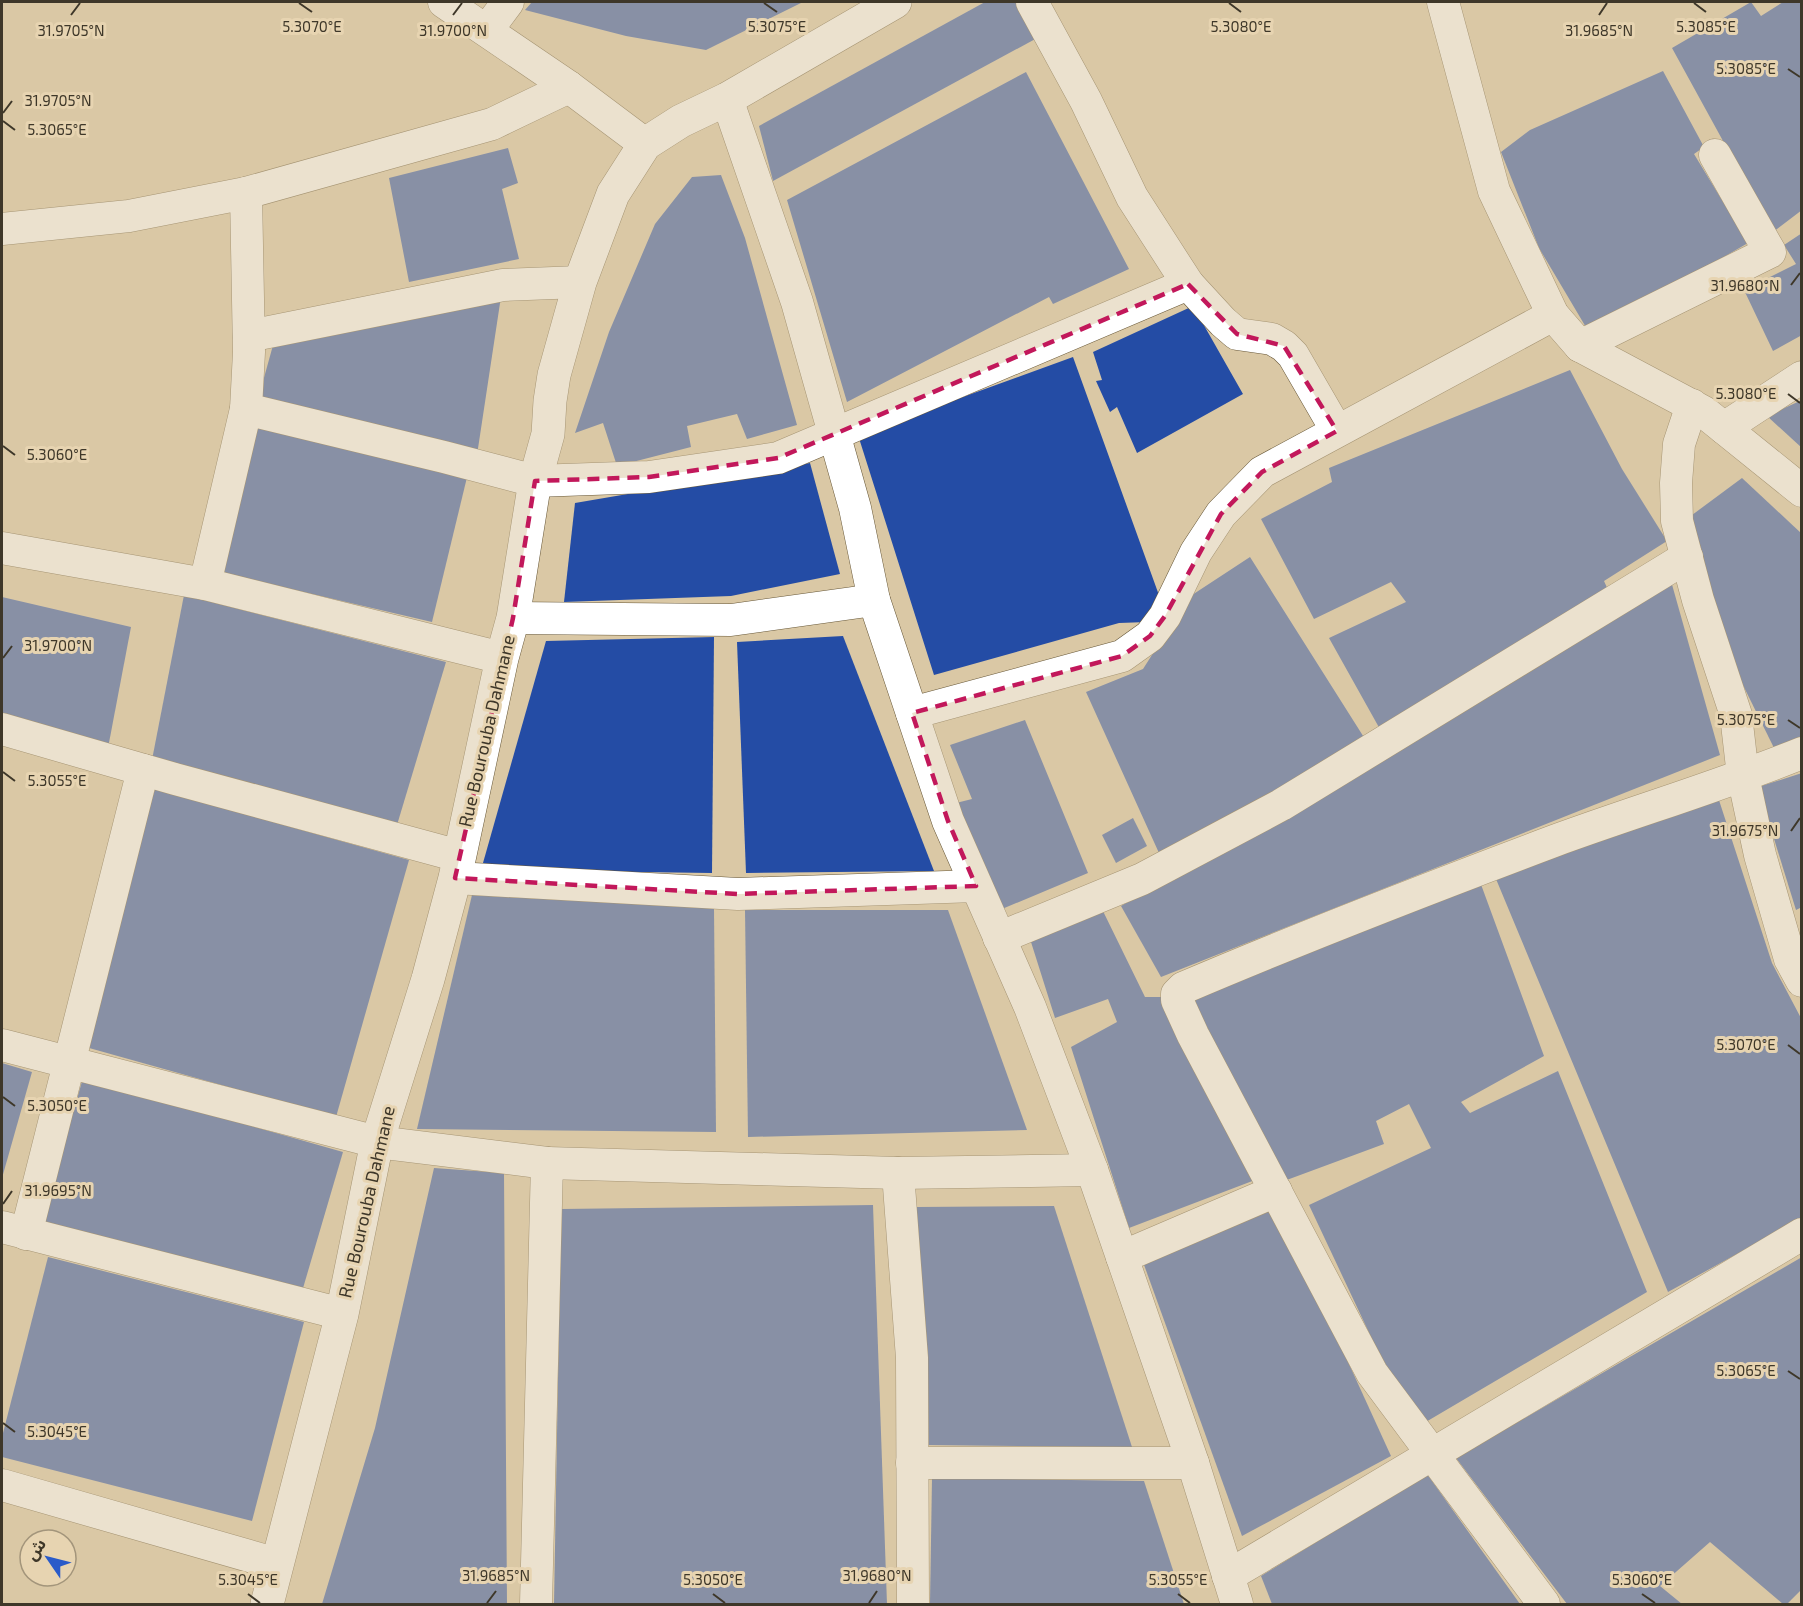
<svg xmlns="http://www.w3.org/2000/svg" width="1803" height="1606" font-family="'Exo 2','Noto Sans Arabic',sans-serif">
	<rect width="100%" height="100%" fill="#dac8a5"/>
	<g fill="#244ca5">
		<path d="M532 2H803L706 50 626 36 525 10Z"/>
		<path d="M985 2H1016L1039 37 773 181 759 126Z"/>
		<path d="M1751 2 1761 16 1783 2H1802V210L1773 232 1672 48Z"/>
		<path d="M1663 71 1704 147 1694 154 1748 243 1590 334 1539 248 1501 152 1530 130Z"/>
		<path d="M1026 72 1129 269 1053 304 1049 297 847 402 787 200Z"/>
		<path d="M508 148 518 183 502 189 519 259 409 282 389 178Z"/>
		<path d="M721 175 745 238 797 425 747 439 737 414 687 426 691 447 617 466 603 423 575 433 609 332 655 224 692 177Z"/>
		<path d="M1802 233V335L1773 351 1744 290 1796 264 1784 245Z"/>
		<path d="M502 290 477 455 257 403 275 338Z"/>
		<path d="M1193 306 1243 394 1137 453 1117 407 1110 412 1096 381 1102 380 1093 352Z"/>
		<path d="M1073 357 1160 598 1147 622 1119 623 934 675 858 435Z"/>
		<path d="M1570 370 1622 469 1667 541 1604 581 1609 592 1381 731 1329 638 1406 602 1391 582 1314 619 1261 519 1332 482 1329 468Z"/>
		<path d="M1802 400V448L1767 416Z"/>
		<path d="M246 422 469 469 432 622 218 572Z"/>
		<path d="M810 463 840 574 731 596 564 602 575 503Z"/>
		<path d="M1742 478 1802 534V738L1775 750 1736 671 1688 518Z"/>
		<path d="M1250 557 1365 739 1285 788 1159 853 1086 692 1143 669 1189 597Z"/>
		<path d="M1671 581 1720 755 1161 977 1121 906Z"/>
		<path d="M184 595 446 662 394 835 151 765Z"/>
		<path d="M2 597 131 627 108 748 2 719Z"/>
		<path d="M843 636 934 871 746 873 737 642Z"/>
		<path d="M714 637 712 873 481 870 546 641Z"/>
		<path d="M1025 720 1088 873 1002 909 956 803 972 799 950 745Z"/>
		<path d="M1802 773V907L1796 910 1758 787Z"/>
		<path d="M155 789 409 860 336 1117 82 1046Z"/>
		<path d="M1717 794 1772 963 1802 1020V1218L1668 1292 1496 879Z"/>
		<path d="M1133 818 1147 846 1116 863 1102 835Z"/>
		<path d="M1479 879 1544 1056 1461 1102 1470 1113 1558 1071 1647 1292 1419 1426 1372 1339 1309 1205 1431 1148 1409 1104 1376 1121 1384 1144 1284 1181 1186 1004 1193 989Z"/>
		<path d="M472 895 714 908 716 1132 417 1129Z"/>
		<path d="M1101 907 1145 997H1165L1255 1180 1129 1228 1071 1047 1117 1022 1108 999 1055 1018 1031 942Z"/>
		<path d="M745 910H948L1027 1130 748 1137Z"/>
		<path d="M2 1063 32 1072 2 1178Z"/>
		<path d="M83 1078 343 1152 301 1295 42 1221Z"/>
		<path d="M434 1168 504 1173 507 1604H322L375 1428Z"/>
		<path d="M1275 1202 1391 1456 1242 1536 1143 1262Z"/>
		<path d="M873 1205 887 1604H554L561 1209Z"/>
		<path d="M1054 1206 1132 1447 924 1445 916 1207Z"/>
		<path d="M48 1257 304 1322 252 1521 2 1457V1437Z"/>
		<path d="M1802 1257V1589L1787 1604H1783L1710 1542 1660 1586 1682 1604H1567L1456 1458Z"/>
		<path d="M1427 1474 1520 1604H1272L1261 1576Z"/>
		<path d="M932 1478 1144 1481 1184 1604H930Z"/>
	</g>
	<g fill="none" stroke-linecap="round" stroke-linejoin="round">
		<defs>
			<g id="street">
				<path d="M444 2 569 87 645 144"/>
				<path d="M1443 2 1494 191 1553 315 1580 346 1704 412 1802 491"/>
				<path d="M487 30 508 2"/>
				<path d="M727 99 797 302 855 508 874 600 948 821 1030 1007 1092 1170 1193 1463 1237 1604"/>
				<path d="M246 193 249 352 246 409 444 457 535 481 649 477 778 458 1188 284 1132 197 1086 101 1032 2"/>
				<path d="M2 229 129 216 246 193 492 124 569 87"/>
				<path d="M1188 284 1223 322 1237 334 1272 339 1284 346 1293 355 1337 431"/>
				<path d="M249 336 503 285 580 282"/>
				<path d="M1580 346 1770 252 1715 155"/>
				<path d="M1692 405 1679 444 1676 483 1677 521 1698 600 1736 715 1743 776 1760 855 1790 959 1802 981"/>
				<path d="M1724 428 1802 377"/>
				<path d="M2 548 205 584 502 658"/>
				<path d="M205 584 246 409"/>
				<path d="M513 618 731 620 874 600"/>
				<path d="M912 713 1122 656 1150 636 1165 616 1196 552 1221 514 1262 472 1553 315"/>
				<path d="M2 729 175 779 459 856"/>
				<path d="M455 878 738 894 976 886"/>
				<path d="M999 938 1142 879 1281 805 1687 557"/>
				<path d="M2 1045 377 1142 547 1163"/>
				<path d="M898 1173 912 1358 913 1604"/>
				<path d="M2 1227 342 1314"/>
				<path d="M26 1234 143 770"/>
				<path d="M1122 1257 1276 1191"/>
				<path d="M912 1463H1193"/>
				<path d="M2 1485 277 1564"/>
				<path d="M1228 1576 1802 1234"/>
				<path d="M536 1604 547 1163 898 1173 1092 1170"/>
				<path d="M1544 1604 1372 1373 1193 1035 1177 1000V994L1183 988C1305 936 1429 888 1554 841 1636 811 1720 786 1802 753"/>
			</g>
			<path id="secondary" d="M267 1604 342 1314 377 1142 428 979 455 878 502 658 513 618 535 481 548 434 550 401 554 375 580 282 613 194 645 144 681 121 727 99 895 2"/>
		</defs>
		<use href="#street" stroke="#675737" stroke-width="33"/>
		<use href="#secondary" stroke="#675737" stroke-width="34"/>
		<use href="#street" stroke="#fff" stroke-width="32"/>
		<use href="#secondary" stroke="#fff" stroke-width="33"/>
	</g>
	<path d="M0 0H1803V1606H0ZM1188 284 1237 334 1284 346 1337 431 1262 472 1221 514 1165 616 1150 636 1122 656 912 713 948 821 976 886 738 894 455 878 513 618 535 481 649 477 778 458Z" fill="#dac8a5" fill-opacity=".55" fill-rule="evenodd"/>
	<path fill="none" stroke="#c2185b" stroke-width="4.5" stroke-dasharray="12 8" stroke-linejoin="round" d="M1188 284 1237 334 1284 346 1337 431 1262 472 1221 514 1165 616 1150 636 1122 656 912 713 948 821 976 886 738 894 455 878 513 618 535 481 649 477 778 458Z"/>
	<path fill="none" stroke="#3e3729" stroke-width="2" d="M299 3 312 12M764 3 777 12M1229 3 1241 12M1694 3 1706 12M71 15 80 3M453 15 462 3M1599 15 1607 3M1788 69 1800 77M3 113 12 101M3 121 15 130M1791 285 1800 273M1788 394 1800 403M3 446 15 455M3 658 12 646M1788 720 1800 728M3 772 15 781M1791 831 1800 818M1788 1045 1800 1054M3 1097 15 1106M3 1204 12 1191M1788 1371 1800 1379M3 1423 15 1432M248 1594 260 1603M713 1594 725 1603M1178 1594 1190 1603M1642 1594 1655 1603M487 1603 496 1591M869 1603 877 1591"/>
	<g text-anchor="middle" stroke-width="6" stroke-linejoin="round" paint-order="stroke">
		<g font-size="18" fill="#3e3729" stroke="#e7d4b1">
			<text transform="translate(487 731) rotate(-77)" y="6">Rue Bourouba Dahmane</text>
			<text transform="translate(367 1202) rotate(-77)" y="6">Rue Bourouba Dahmane</text>
		</g>
	</g>
	<g font-size="15" text-anchor="middle" fill="#3e3729" stroke="#e7d4b1" stroke-width="6" stroke-linejoin="round" paint-order="stroke">
		<text x="1706" y="32">5.3085°E</text>
		<text x="1241" y="32">5.3080°E</text>
		<text x="312" y="32">5.3070°E</text>
		<text x="777" y="32">5.3075°E</text>
		<text x="71" y="36">31.9705°N</text>
		<text x="453" y="36">31.9700°N</text>
		<text x="1599" y="36">31.9685°N</text>
		<text x="1746" y="74">5.3085°E</text>
		<text x="58" y="106">31.9705°N</text>
		<text x="57" y="135">5.3065°E</text>
		<text x="1745" y="291">31.9680°N</text>
		<text x="1746" y="399">5.3080°E</text>
		<text x="57" y="460">5.3060°E</text>
		<text x="58" y="651">31.9700°N</text>
		<text x="1746" y="725">5.3075°E</text>
		<text x="57" y="786">5.3055°E</text>
		<text x="1745" y="836">31.9675°N</text>
		<text x="1746" y="1050">5.3070°E</text>
		<text x="57" y="1111">5.3050°E</text>
		<text x="58" y="1196">31.9695°N</text>
		<text x="1746" y="1376">5.3065°E</text>
		<text x="57" y="1437">5.3045°E</text>
		<text x="496" y="1581">31.9685°N</text>
		<text x="877" y="1581">31.9680°N</text>
		<text x="248" y="1585">5.3045°E</text>
		<text x="713" y="1585">5.3050°E</text>
		<text x="1178" y="1585">5.3055°E</text>
		<text x="1642" y="1585">5.3060°E</text>
	</g>
	<rect width="1803" height="1606" fill="none" stroke="#3e3729" stroke-width="6"/>
	<g transform="translate(48 1558) rotate(305)"><circle r="28" fill="#e7d4b1" stroke="#a3957b" stroke-width="1.5"/>
	<path d="M0-4.5L10 22L0 15L-10 22Z" fill="#2a5bc9"/>
	<text y="-9" font-size="16" font-weight="bold" text-anchor="middle" fill="#3e3729">ش</text>
	</g>
</svg>
